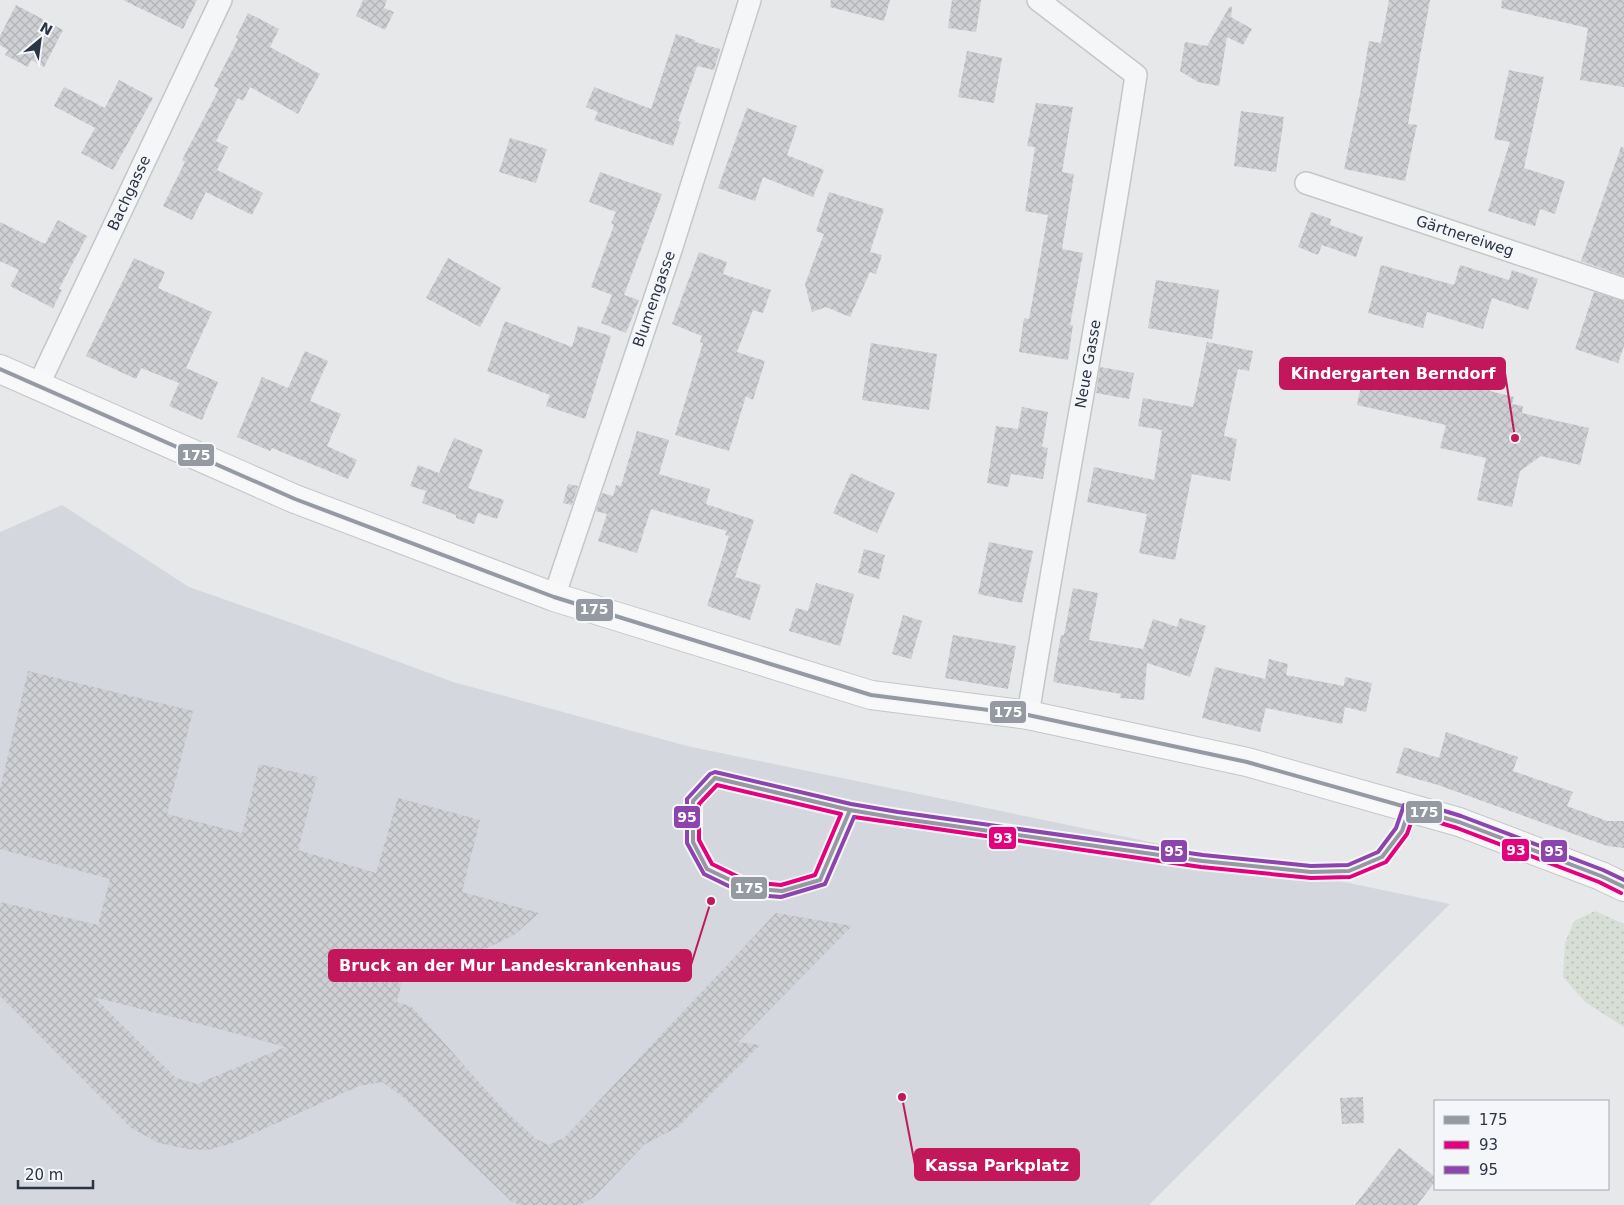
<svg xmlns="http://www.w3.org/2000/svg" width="1624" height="1205" font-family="'DejaVu Sans',sans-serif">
	<defs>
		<pattern id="grass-dots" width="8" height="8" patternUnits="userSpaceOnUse" patternTransform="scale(1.25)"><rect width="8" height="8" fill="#d6ded6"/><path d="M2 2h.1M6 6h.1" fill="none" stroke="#b8bfb9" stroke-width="1.8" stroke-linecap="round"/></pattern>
		<pattern id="building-cross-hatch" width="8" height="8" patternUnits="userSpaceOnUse" patternTransform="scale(1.25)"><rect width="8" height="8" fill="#ced0d3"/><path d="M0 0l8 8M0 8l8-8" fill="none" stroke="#b1b3b6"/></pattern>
	</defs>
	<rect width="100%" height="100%" fill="#e6e8ea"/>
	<path fill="#d4d7dd" d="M62 505 189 587 329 636 453 682 687 746 1450 904 1149 1205H0V532Z"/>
	<path fill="url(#grass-dots)" d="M1595 911 1624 924V1027L1585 1002 1563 977 1565 943 1574 921Z"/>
	<g fill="url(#building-cross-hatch)" fill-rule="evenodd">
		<path d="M123 0H197L183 29Z"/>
		<path d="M363 0H387L384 8 394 12 385 30 356 16Z"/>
		<path d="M831 0H890L884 21 830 7Z"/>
		<path d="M952 0H981L976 32 948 28Z"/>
		<path d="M1389 0H1430L1408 124 1417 125 1405 181 1344 169 1360 94 1369 41 1381 43Z"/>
		<path d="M1502 0H1624V87L1580 80 1588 28 1501 8Z"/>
		<path d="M16 5 63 30 44 67 31 60 28 67 5 55 8 50 0 45V36Z"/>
		<path d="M1230 6 1232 7 1231 17 1252 29 1243 45 1227 37 1219 86 1198 82 1180 71 1185 42 1207 46Z"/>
		<path d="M248 13 279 29 270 47 320 74 298 114 250 87 243 101 238 98 216 141 228 147 217 170 263 193 252 215 206 192 192 220 163 206 185 162 182 160 219 89 214 86 238 39 236 37Z"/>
		<path d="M676 34 695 40V42L720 49 714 70 697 66 678 121 681 122 673 146 594 120 598 112 586 107 594 87 651 109Z"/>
		<path d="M967 51 1002 58 994 103 958 97Z"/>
		<path d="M1509 70 1544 77 1524 168 1565 181 1555 214 1540 209 1535 226 1488 211 1510 142 1494 139Z"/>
		<path d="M119 80 153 98 113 170 81 153 95 128 54 106 64 87 105 108Z"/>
		<path d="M1036 103 1073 107 1062 172 1074 174 1062 249 1083 253 1070 325H1073L1068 360 1019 352 1024 318 1029 319 1048 215 1025 211 1035 147 1027 146Z"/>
		<path d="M747 108 797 126 787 155 824 170 813 197 763 177 755 201 718 188Z"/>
		<path d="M1241 111 1284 117 1276 172 1234 166Z"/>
		<path d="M510 138 547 149 536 183 499 172Z"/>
		<path d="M1621 147 1624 148V276L1581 261Z"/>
		<path d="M600 172 662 194 624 295 639 300 626 333 601 323 612 295 591 287 614 225 611 223 616 212 589 202Z"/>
		<path d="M829 192 884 209 870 252 882 255 876 274 870 272 850 317 826 307 812 312 805 284 824 234 816 231Z"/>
		<path d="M1311 212 1331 219 1330 225 1363 237 1356 257 1322 245 1318 255 1298 247Z"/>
		<path d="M58 220 87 236 59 289 62 290 53 308 10 286 19 270 0 261V222L45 244Z"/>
		<path d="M699 252 727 262 723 274 771 290 763 313 753 310 737 352 765 361 753 400 746 396 729 451 675 435 703 343 700 342 702 336 672 324Z"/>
		<path d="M134 258 165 272 158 288 212 312 186 368 218 382 202 420 169 406 179 383 141 368 136 379 86 356Z"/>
		<path d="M448 258 501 288 480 327 426 298Z"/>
		<path d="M1381 265 1454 285 1460 265 1509 280 1512 270 1538 279 1528 310 1492 298 1483 329 1427 312 1423 328 1368 313Z"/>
		<path d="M1156 280 1219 290 1212 339 1148 328Z"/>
		<path d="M1594 292 1624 301V346L1618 363 1575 349Z"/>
		<path d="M505 321 572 347 578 326 611 336 585 419 546 406 550 395 487 371Z"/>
		<path d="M1207 342 1253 351 1249 371 1238 369 1224 436 1237 439 1230 481 1192 474 1175 560 1139 553 1147 514 1087 502 1094 467 1154 480 1162 430 1138 426 1143 398 1193 407Z"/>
		<path d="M871 343 937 354 929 410 862 400Z"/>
		<path d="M305 351 328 361 310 401 341 414 327 446 357 460 348 479 272 448 270 451 237 437 262 377 288 388Z"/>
		<path d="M1366 361 1490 388V391L1514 397 1512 404 1523 406 1522 413 1589 428 1580 465 1541 456 1520 471 1512 507 1477 500 1486 458 1440 448 1446 425 1357 405Z"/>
		<path d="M1100 367 1134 373 1129 399 1096 393Z"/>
		<path d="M1022 407 1048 412 1042 447 1048 448 1043 479 1011 474 1008 487 987 483 996 426 1018 429Z"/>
		<path d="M637 431 669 440 659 474 710 489 706 504 754 520 735 577 761 585 750 620 707 606 729 536 725 535 727 531 651 509 637 553 598 541 607 514 596 511 602 493 613 496 616 485 621 486Z"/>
		<path d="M454 438 483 450 468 488 504 500 497 519 478 513 474 524 456 518V515L422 503 426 491 410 486 418 465 439 473Z"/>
		<path d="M851 473 895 493 877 533 833 513Z"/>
		<path d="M568 484 578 486 572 505 563 503Z"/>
		<path d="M989 542 1033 551 1022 603 978 594Z"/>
		<path d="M864 549 885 555 879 579 858 573Z"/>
		<path d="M816 583 854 594 840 646 789 631 796 608 808 611Z"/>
		<path d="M1073 588 1098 593 1089 640 1143 649 1153 619 1177 627 1180 618 1206 626 1190 677 1147 663 1144 700 1120 698 1121 694 1053 682 1061 635H1064Z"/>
		<path d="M903 615 922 621 911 659 892 654Z"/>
		<path d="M953 635 1016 646 1008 689 945 678Z"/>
		<path d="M1269 659 1288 664 1286 675 1344 686 1345 677 1372 683 1366 712 1345 707 1342 724 1266 708 1260 732 1202 718 1215 667 1265 679Z"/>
		<path d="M28 671 193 711 167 814 242 833 259 764 317 777 298 850 376 873 398 798 480 820 462 892 539 913 514 935 479 952 435 966 405 968 397 1002 412 1007 503 1109 535 1138 548 1145 564 1138 776 913 852 926 738 1042 760 1045 678 1127 645 1144 594 1197 580 1205H520L511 1201 402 1096 382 1082 359 1086 248 1136 230 1144 207 1150 187 1149 159 1143 131 1128 0 996V902L98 925 110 879 0 849V789ZM94 997 219 1029 285 1047 197 1084 176 1078Z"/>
		<path d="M1446 732 1518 757 1513 771 1573 792 1567 806 1607 821H1624V848L1607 846 1438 785 1396 773 1404 747 1439 758Z"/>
		<path d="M1363 1097 1364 1123 1342 1124 1340 1098Z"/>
		<path d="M1399 1148 1435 1177V1182L1417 1205H1355Z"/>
	</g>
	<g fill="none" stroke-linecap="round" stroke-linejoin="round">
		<defs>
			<g id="minor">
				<path d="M1306 183 1624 289"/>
				<path d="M38 386 221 0"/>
				<path d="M554 597 671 250 750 0"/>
				<path d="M1028 715C1062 502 1104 289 1136 75L1038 0"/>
			</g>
			<path id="secondary" d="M0 369 295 499 554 597 871 695 1028 715 1247 762 1459 822 1601 876 1624 887"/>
		</defs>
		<use href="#minor" stroke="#c4c6c8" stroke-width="24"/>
		<use href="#secondary" stroke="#c4c6c8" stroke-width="30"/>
		<use href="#minor" stroke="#f5f6f7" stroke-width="21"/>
		<use href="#secondary" stroke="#f8f8f8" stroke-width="28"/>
		<defs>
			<g id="bus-1">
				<path d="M0 369 295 499 554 597 871 695 1028 715 1247 762 1459 822 1601 876 1624 887"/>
				<path d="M715 778 850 810 897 818 1202 861 1311 872 1349 871 1382 857 1402 831 1410 807"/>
				<path d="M715 778 693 801V842L707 869 747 888 782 891 820 880 850 810"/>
			</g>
			<g id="bus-2">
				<path d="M717 785 841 814 815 875 781 885 749 882 712 864 699 840V804Z"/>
				<path d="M1408 813 1457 828 1599 882 1621 893"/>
				<path d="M854 817 1201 867 1311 878 1350 877 1386 862 1407 834 1416 809"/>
			</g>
			<g id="bus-3">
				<path d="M1412 801 1461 816 1603 870 1624 880"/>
				<path d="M854 817 825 884 781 897 745 894 704 874 687 843V799L710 774 715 772 851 804 898 812 1203 855 1311 866 1348 865 1378 852 1396 828 1404 805"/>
			</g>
		</defs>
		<use href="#bus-1" stroke="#f4f6f9" stroke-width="8"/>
		<use href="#bus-2" stroke="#f4f6f9" stroke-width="8"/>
		<use href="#bus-3" stroke="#f4f6f9" stroke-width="8"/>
		<use href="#bus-1" stroke="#959aa2" stroke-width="4"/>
		<use href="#bus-2" stroke="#e5007d" stroke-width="4"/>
		<use href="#bus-3" stroke="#8e44ad" stroke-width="4"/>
	</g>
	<g text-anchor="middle" stroke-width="4.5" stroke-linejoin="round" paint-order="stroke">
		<g font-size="15" fill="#2b3445" stroke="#f4f6f9">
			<text transform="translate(129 193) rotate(-65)" y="5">Bachgasse</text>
			<text transform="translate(1465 236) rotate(18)" y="5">Gärtnereiweg</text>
			<text transform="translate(654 299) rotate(-71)" y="5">Blumengasse</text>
			<text transform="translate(1088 364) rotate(-80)" y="5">Neue Gasse</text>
		</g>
	</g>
	<path fill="none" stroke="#c2185b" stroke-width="2" d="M1515 438L1505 373M711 901L691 965M902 1097L915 1165"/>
	<g fill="#c2185b" stroke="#f4f6f9" stroke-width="2">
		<circle cx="1515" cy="438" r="5"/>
		<circle cx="711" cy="901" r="5"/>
		<circle cx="902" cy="1097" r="5"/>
	</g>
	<g fill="#c2185b" stroke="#c2185b" stroke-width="2">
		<rect x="1280" y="358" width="225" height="31" rx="5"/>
		<rect x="329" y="950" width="362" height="31" rx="5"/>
		<rect x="915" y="1149" width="164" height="31" rx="5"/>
	</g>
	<g font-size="16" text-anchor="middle" font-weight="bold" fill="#fff">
		<text x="1393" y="379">Kindergarten Berndorf</text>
		<text x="510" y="971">Bruck an der Mur Landeskrankenhaus</text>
		<text x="997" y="1171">Kassa Parkplatz</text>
	</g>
	<g stroke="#f4f6f9" stroke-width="2">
		<rect x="177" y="443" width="38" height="24" rx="5" fill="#959aa2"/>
		<rect x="575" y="598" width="39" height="24" rx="5" fill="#959aa2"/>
		<rect x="989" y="700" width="38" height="24" rx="5" fill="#959aa2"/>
		<rect x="1405" y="800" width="38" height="24" rx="5" fill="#959aa2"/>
		<rect x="673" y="805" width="28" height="24" rx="5" fill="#8e44ad"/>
		<rect x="988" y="826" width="29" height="24" rx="5" fill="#e5007d"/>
		<rect x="1501" y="838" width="29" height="24" rx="5" fill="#e5007d"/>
		<rect x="1160" y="839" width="28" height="24" rx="5" fill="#8e44ad"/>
		<rect x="1540" y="839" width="28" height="24" rx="5" fill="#8e44ad"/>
		<rect x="730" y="876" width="38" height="24" rx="5" fill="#959aa2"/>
	</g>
	<g font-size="14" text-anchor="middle" font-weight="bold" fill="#fff">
		<text x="196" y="460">175</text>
		<text x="594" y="614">175</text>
		<text x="1008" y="717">175</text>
		<text x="1424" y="817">175</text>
		<text x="687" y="822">95</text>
		<text x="1003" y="843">93</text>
		<text x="1516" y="855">93</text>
		<text x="1174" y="856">95</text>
		<text x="1554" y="856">95</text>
		<text x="749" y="893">175</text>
	</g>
	<rect x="1434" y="1100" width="175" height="90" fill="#f4f6f9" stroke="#a4a8b1"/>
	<rect x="1444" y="1116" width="25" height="8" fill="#959aa2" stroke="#a4a8b1"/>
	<text x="1479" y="1125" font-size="15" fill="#2b3445">175</text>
	<rect x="1444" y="1141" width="25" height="8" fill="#e5007d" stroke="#a4a8b1"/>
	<text x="1479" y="1150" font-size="15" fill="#2b3445">93</text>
	<rect x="1444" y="1166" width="25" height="8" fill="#8e44ad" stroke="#a4a8b1"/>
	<text x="1479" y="1175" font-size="15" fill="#2b3445">95</text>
	<g transform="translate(40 40) rotate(29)" stroke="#f4f6f9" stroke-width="4" paint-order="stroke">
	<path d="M0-4L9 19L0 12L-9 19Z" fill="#2b3445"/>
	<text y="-8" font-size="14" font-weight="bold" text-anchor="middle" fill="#2b3445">N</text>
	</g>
	<path d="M18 1180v8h75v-8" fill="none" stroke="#2b3445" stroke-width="2.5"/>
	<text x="25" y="1180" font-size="15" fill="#2b3445" stroke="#f4f6f9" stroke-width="4" paint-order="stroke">20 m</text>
</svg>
